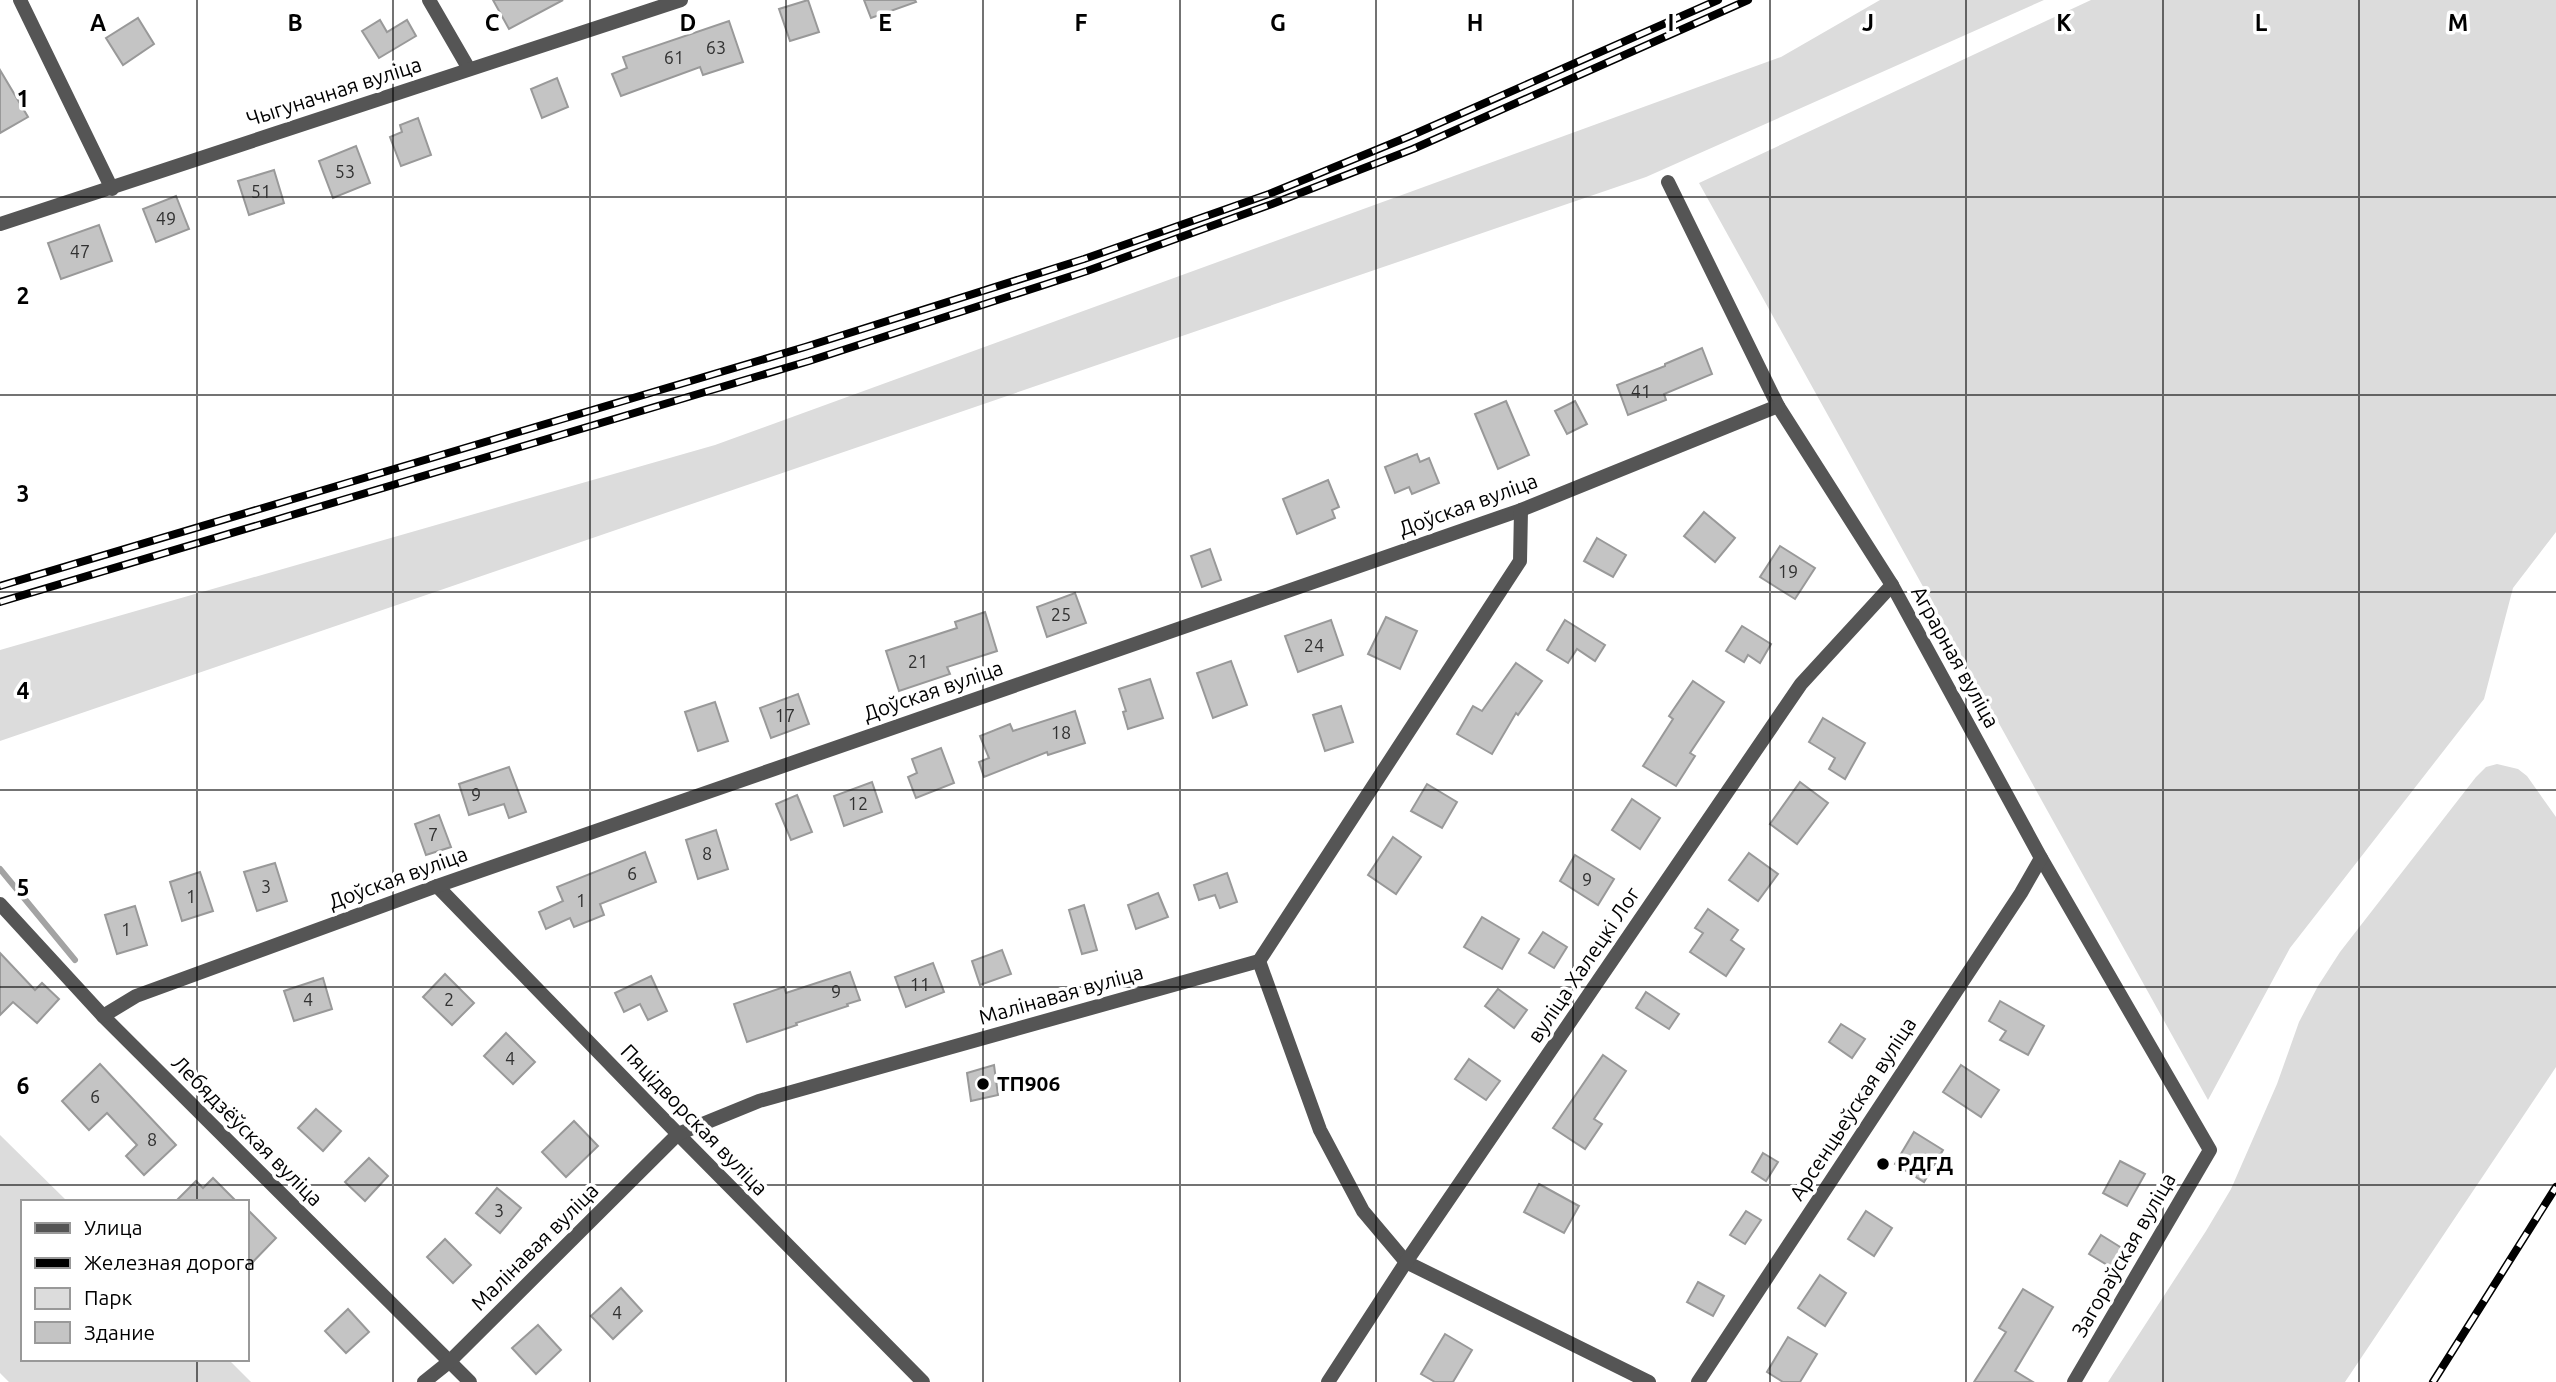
<svg xmlns="http://www.w3.org/2000/svg" width="2556" height="1382" font-family="Ubuntu,sans-serif">
	<rect width="100%" height="100%" fill="#fff"/>
	<g fill="#dcdcdc">
		<path d="M1880 0H2044L1646 177 0 741V650L715 445 1781 57Z"/>
		<path d="M2091 0H2556V532L2513 588 2484 699 2290 948 2208 1100 1699 183Z"/>
		<path d="M2497 764 2518 769 2527 776 2556 817V1067L2345 1382H2108L2206 1231 2231 1189 2277 1084 2299 1022 2318 986 2340 952 2476 777 2486 767Z"/>
		<path d="M0 1135 68 1202H23V1359H228L251 1382H9L0 1373Z"/>
	</g>
	<g fill="none" stroke-linecap="round" stroke-linejoin="round">
		<path stroke="#a3a3a3" stroke-width="6" d="M0 869 75 960"/>
	</g>
	<g fill="#c4c4c4" stroke="#999" stroke-width="2">
		<path d="M493 0H563L509 29Z"/>
		<path d="M808 0 819 32 790 41 779 9Z"/>
		<path d="M864 0H915L916 2 871 18Z"/>
		<path d="M138 18 154 44 123 65 106 38Z"/>
		<path d="M380 20 387 32 407 20 416 36 379 58 362 31Z"/>
		<path d="M729 21 743 62 703 75 700 67 621 96 612 74 627 68 623 57Z"/>
		<path d="M0 70 28 117 0 133Z"/>
		<path d="M557 78 568 107 542 118 531 89Z"/>
		<path d="M418 118 431 155 401 166 390 137 402 132 400 125Z"/>
		<path d="M356 146 370 183 333 198 319 161Z"/>
		<path d="M274 170 284 203 249 215 238 181Z"/>
		<path d="M176 196 189 229 156 242 143 209Z"/>
		<path d="M99 225 112 261 61 279 48 243Z"/>
		<path d="M1702 348 1712 374 1664 394 1666 400 1628 415 1617 385 1665 366V364Z"/>
		<path d="M1506 401 1529 455 1498 469 1475 414Z"/>
		<path d="M1575 401 1587 424 1567 434 1555 411Z"/>
		<path d="M1417 454 1420 462 1429 458 1439 483 1412 494 1409 487 1395 493 1385 467Z"/>
		<path d="M1328 480 1339 507 1332 510 1335 518 1297 534 1283 499Z"/>
		<path d="M1704 512 1735 538 1715 562 1684 536Z"/>
		<path d="M1597 538 1626 555 1613 577 1584 561Z"/>
		<path d="M1780 546 1815 568 1795 599 1760 577Z"/>
		<path d="M1210 549 1221 580 1202 587 1191 556Z"/>
		<path d="M1075 593 1086 623 1047 637 1037 607Z"/>
		<path d="M985 612 997 651 947 667 950 674 899 691 886 651 957 628 955 622Z"/>
		<path d="M1386 617 1417 631 1400 669 1368 654Z"/>
		<path d="M1331 620 1343 655 1298 672 1285 636Z"/>
		<path d="M1565 620 1605 645 1595 661 1577 649 1568 663 1547 650Z"/>
		<path d="M1742 626 1771 644 1760 663 1748 655 1744 662 1726 651Z"/>
		<path d="M1231 661 1247 705 1213 718 1197 673Z"/>
		<path d="M1516 663 1542 681 1518 715 1516 713 1492 754 1457 734 1473 706 1482 711Z"/>
		<path d="M1150 679 1163 718 1128 729 1123 712 1126 711 1119 689Z"/>
		<path d="M1693 681 1724 702 1690 753 1695 756 1676 786 1643 766 1673 719 1669 716Z"/>
		<path d="M798 694 809 724 771 738 760 708Z"/>
		<path d="M715 702 728 741 698 751 685 712Z"/>
		<path d="M1341 706 1353 742 1325 751 1313 715Z"/>
		<path d="M1075 711 1085 743 1048 755 1047 752 984 777 979 762 989 758 980 736 1010 724 1013 731Z"/>
		<path d="M1823 718 1865 743 1845 779 1829 769 1835 758 1809 742Z"/>
		<path d="M941 748 954 783 916 798 908 777 917 773 912 759Z"/>
		<path d="M509 767 526 812 509 818 504 804 469 815 459 784Z"/>
		<path d="M872 782 882 812 844 826 834 796Z"/>
		<path d="M1800 782 1828 803 1797 844 1770 824Z"/>
		<path d="M1427 784 1457 802 1442 828 1411 811Z"/>
		<path d="M797 795 812 832 791 840 776 804Z"/>
		<path d="M1632 799 1660 818 1640 849 1612 830Z"/>
		<path d="M439 815 451 847 426 855 415 824Z"/>
		<path d="M716 830 728 869 698 879 686 840Z"/>
		<path d="M1393 837 1421 857 1396 894 1368 875Z"/>
		<path d="M645 852 656 882 600 904 604 915 574 927 570 918 546 929 539 912 563 901 557 887Z"/>
		<path d="M1749 853 1778 874 1758 901 1729 880Z"/>
		<path d="M1575 855 1614 879 1598 905 1560 881Z"/>
		<path d="M275 863 287 901 257 911 244 872Z"/>
		<path d="M200 872 213 911 182 921 170 882Z"/>
		<path d="M1227 873 1237 902 1220 908 1215 895 1199 900 1194 885Z"/>
		<path d="M1158 893 1168 917 1136 929 1128 905Z"/>
		<path d="M1084 905 1097 950 1082 954 1069 910Z"/>
		<path d="M135 906 147 945 117 954 105 915Z"/>
		<path d="M1708 909 1738 930 1731 940 1744 949 1726 976 1690 952 1703 933 1695 928Z"/>
		<path d="M1482 917 1519 939 1502 969 1464 947Z"/>
		<path d="M1543 932 1567 947 1554 968 1529 953Z"/>
		<path d="M1002 950 1011 974 980 985 972 961Z"/>
		<path d="M0 953 35 990 42 983 59 999 37 1023 13 1002 0 1015Z"/>
		<path d="M933 963 944 992 906 1007 895 977Z"/>
		<path d="M850 972 860 1000 847 1004 848 1006 796 1023 797 1025 747 1042 734 1004 784 987 786 993Z"/>
		<path d="M445 974 474 1003 452 1025 423 997Z"/>
		<path d="M651 976 667 1011 648 1020 640 1004 624 1012 615 993Z"/>
		<path d="M323 978 332 1009 294 1021 284 991Z"/>
		<path d="M1498 989 1527 1010 1514 1028 1485 1006Z"/>
		<path d="M1646 992 1679 1014 1669 1029 1636 1008Z"/>
		<path d="M2000 1001 2044 1026 2028 1055 2000 1040 2006 1031 1989 1021Z"/>
		<path d="M1841 1024 1865 1039 1852 1058 1829 1042Z"/>
		<path d="M506 1033 535 1062 513 1084 484 1056Z"/>
		<path d="M1603 1055 1626 1071 1594 1119 1602 1124 1585 1149 1553 1128Z"/>
		<path d="M1469 1059 1500 1081 1486 1100 1455 1079Z"/>
		<path d="M100 1064 176 1145 144 1175 126 1156 137 1145 107 1113 89 1130 62 1101Z"/>
		<path d="M994 1065 998 1095 971 1101 967 1073Z"/>
		<path d="M1961 1065 1999 1090 1981 1117 1943 1092Z"/>
		<path d="M316 1109 341 1131 323 1151 298 1128Z"/>
		<path d="M574 1121 598 1146 566 1177 542 1152Z"/>
		<path d="M1914 1132 1943 1150 1924 1182 1895 1164Z"/>
		<path d="M1763 1153 1778 1162 1766 1181 1752 1172Z"/>
		<path d="M369 1158 388 1176 365 1201 345 1182Z"/>
		<path d="M2120 1161 2145 1174 2127 1206 2103 1193Z"/>
		<path d="M213 1178 237 1202H175L196 1181 203 1188Z"/>
		<path d="M1539 1184 1579 1206 1564 1233 1524 1212Z"/>
		<path d="M497 1188 521 1208 500 1233 476 1213Z"/>
		<path d="M247 1209 276 1238 247 1268Z"/>
		<path d="M1746 1211 1761 1220 1745 1244 1730 1235Z"/>
		<path d="M1866 1211 1892 1228 1874 1256 1848 1239Z"/>
		<path d="M2101 1235 2125 1250 2114 1269 2089 1254Z"/>
		<path d="M445 1239 471 1265 453 1283 427 1257Z"/>
		<path d="M1820 1275 1846 1293 1825 1326 1798 1308Z"/>
		<path d="M1698 1282 1724 1296 1713 1316 1687 1302Z"/>
		<path d="M621 1288 642 1311 613 1339 591 1316Z"/>
		<path d="M2023 1289 2053 1307 2015 1371 2033 1382H1974L2006 1332 1999 1328Z"/>
		<path d="M348 1309 369 1332 346 1353 325 1331Z"/>
		<path d="M538 1325 561 1350 536 1374 512 1348Z"/>
		<path d="M1445 1334 1472 1350 1453 1382H1435L1421 1374Z"/>
		<path d="M1788 1337 1817 1354 1800 1382H1783L1767 1372Z"/>
	</g>
	<g fill="none" stroke-linecap="round" stroke-linejoin="round">
		<g stroke="#555" stroke-width="14">
			<path d="M20 0 112 189"/>
			<path d="M429 0 469 69"/>
			<path d="M1668 182 1778 406 1892 585 2041 858 2210 1150 2074 1382"/>
			<path d="M0 224 681 0"/>
			<path d="M437 886 678 1134 923 1382"/>
			<path d="M0 904 103 1016 470 1382"/>
			<path d="M1259 961 1320 1130 1363 1211 1406 1262 1649 1382"/>
			<path d="M103 1016 136 996 437 886 1521 510 1778 406"/>
			<path d="M424 1382 449 1362 678 1134 759 1101 1259 961 1520 561 1521 510"/>
			<path d="M1328 1382 1406 1262 1801 684 1892 585"/>
			<path d="M1698 1382 2021 893 2041 858"/>
		</g>
		<defs>
			<g id="rail">
				<path d="M0 586 805 347 1084 259 1269 194 1410 136 1718 0"/>
				<path d="M0 602 809 361 1087 271 1272 204 1413 149 1748 0"/>
				<path d="M2433 1382 2556 1187"/>
			</g>
		</defs>
		<use href="#rail" stroke="#000" stroke-width="8"/>
		<use href="#rail" stroke="#fff" stroke-width="5" stroke-dasharray="16" stroke-linecap="butt"/>
	</g>
	<path fill="none" stroke="#000" stroke-width="2" stroke-opacity="0.55" d="M197 0V1202M393 0V1382M590 0V1382M786 0V1382M983 0V1382M1180 0V1382M1376 0V1382M1573 0V1382M1770 0V1382M1966 0V1382M2163 0V1382M2359 0V1382M0 197H2556M0 395H2556M0 592H2556M0 790H2556M0 987H2556M0 1185H2556M197 1359V1382"/>
	<g fill="#000" stroke="#fff" stroke-width="2.5">
		<circle cx="983" cy="1084" r="7"/>
		<circle cx="1883" cy="1164" r="7"/>
	</g>
	<g text-anchor="middle" stroke-width="7" stroke-linejoin="round" paint-order="stroke">
		<g font-size="18" fill="#313131">
			<text x="716" y="54">63</text>
			<text x="674" y="64">61</text>
			<text x="345" y="178">53</text>
			<text x="261" y="198">51</text>
			<text x="166" y="225">49</text>
			<text x="80" y="258">47</text>
			<text x="1641" y="398">41</text>
			<text x="1788" y="578">19</text>
			<text x="1061" y="621">25</text>
			<text x="1314" y="652">24</text>
			<text x="918" y="668">21</text>
			<text x="785" y="722">17</text>
			<text x="1061" y="739">18</text>
			<text x="476" y="801">9</text>
			<text x="858" y="810">12</text>
			<text x="433" y="841">7</text>
			<text x="707" y="860">8</text>
			<text x="632" y="880">6</text>
			<text x="1587" y="886">9</text>
			<text x="266" y="893">3</text>
			<text x="191" y="903">1</text>
			<text x="581" y="907">1</text>
			<text x="126" y="936">1</text>
			<text x="920" y="991">11</text>
			<text x="836" y="998">9</text>
			<text x="308" y="1006">4</text>
			<text x="449" y="1006">2</text>
			<text x="510" y="1065">4</text>
			<text x="95" y="1103">6</text>
			<text x="152" y="1146">8</text>
			<text x="499" y="1217">3</text>
			<text x="617" y="1319">4</text>
		</g>
		<g font-size="21" fill="#000" stroke="#fff">
			<text transform="translate(334 92) rotate(-18)" y="7">Чыгуначная вуліца</text>
			<text transform="translate(1468 505) rotate(-20)" y="7">Доўская вуліца</text>
			<text transform="translate(1955 657) rotate(61)" y="7">Аграрная вуліца</text>
			<text transform="translate(933 691) rotate(-19)" y="7">Доўская вуліца</text>
			<text transform="translate(398 878) rotate(-20)" y="7">Доўская вуліца</text>
			<text transform="translate(1584 965) rotate(-56)" y="7">вуліца Халецкі Лог</text>
			<text transform="translate(1061 995) rotate(-16)" y="7">Малінавая вуліца</text>
			<text transform="translate(1853 1109) rotate(-57)" y="7">Арсенцьеўская вуліца</text>
			<text transform="translate(694 1120) rotate(46)" y="7">Пяцідворская вуліца</text>
			<text transform="translate(247 1131) rotate(45)" y="7">Лебядзёўская вуліца</text>
			<text transform="translate(535 1247) rotate(-45)" y="7">Малінавая вуліца</text>
			<text transform="translate(2124 1255) rotate(-60)" y="7">Загораўская вуліца</text>
		</g>
		<g font-size="21" font-weight="bold" fill="#000" stroke="#fff" text-anchor="start">
			<text x="997" y="1091">ТП906</text>
			<text x="1897" y="1171">РДГД</text>
		</g>
	</g>
	<g font-size="23" text-anchor="middle" font-weight="bold" fill="#000" stroke="#fff" stroke-width="7" stroke-linejoin="round" paint-order="stroke">
		<text x="98" y="31">A</text>
		<text x="295" y="31">B</text>
		<text x="492" y="31">C</text>
		<text x="688" y="31">D</text>
		<text x="885" y="31">E</text>
		<text x="1081" y="31">F</text>
		<text x="1278" y="31">G</text>
		<text x="1475" y="31">H</text>
		<text x="1671" y="31">I</text>
		<text x="1868" y="31">J</text>
		<text x="2064" y="31">K</text>
		<text x="2261" y="31">L</text>
		<text x="2458" y="31">M</text>
		<text x="23" y="107">1</text>
		<text x="23" y="304">2</text>
		<text x="23" y="502">3</text>
		<text x="23" y="699">4</text>
		<text x="23" y="896">5</text>
		<text x="23" y="1094">6</text>
	</g>
	<rect x="21" y="1200" width="228" height="161" fill="#ffffff" stroke="#999999" stroke-width="2"/>
	<rect x="35" y="1223" width="35" height="10" fill="#555555" stroke="#999999" stroke-width="2"/>
	<text x="84" y="1235" font-size="21" fill="#000000">Улица</text>
	<rect x="35" y="1258" width="35" height="10" fill="#000000" stroke="#999999" stroke-width="2"/>
	<text x="84" y="1270" font-size="21" fill="#000000">Железная дорога</text>
	<rect x="35" y="1288" width="35" height="21" fill="#dcdcdc" stroke="#999999" stroke-width="2"/>
	<text x="84" y="1305" font-size="21" fill="#000000">Парк</text>
	<rect x="35" y="1322" width="35" height="21" fill="#c4c4c4" stroke="#999999" stroke-width="2"/>
	<text x="84" y="1340" font-size="21" fill="#000000">Здание</text>
</svg>
